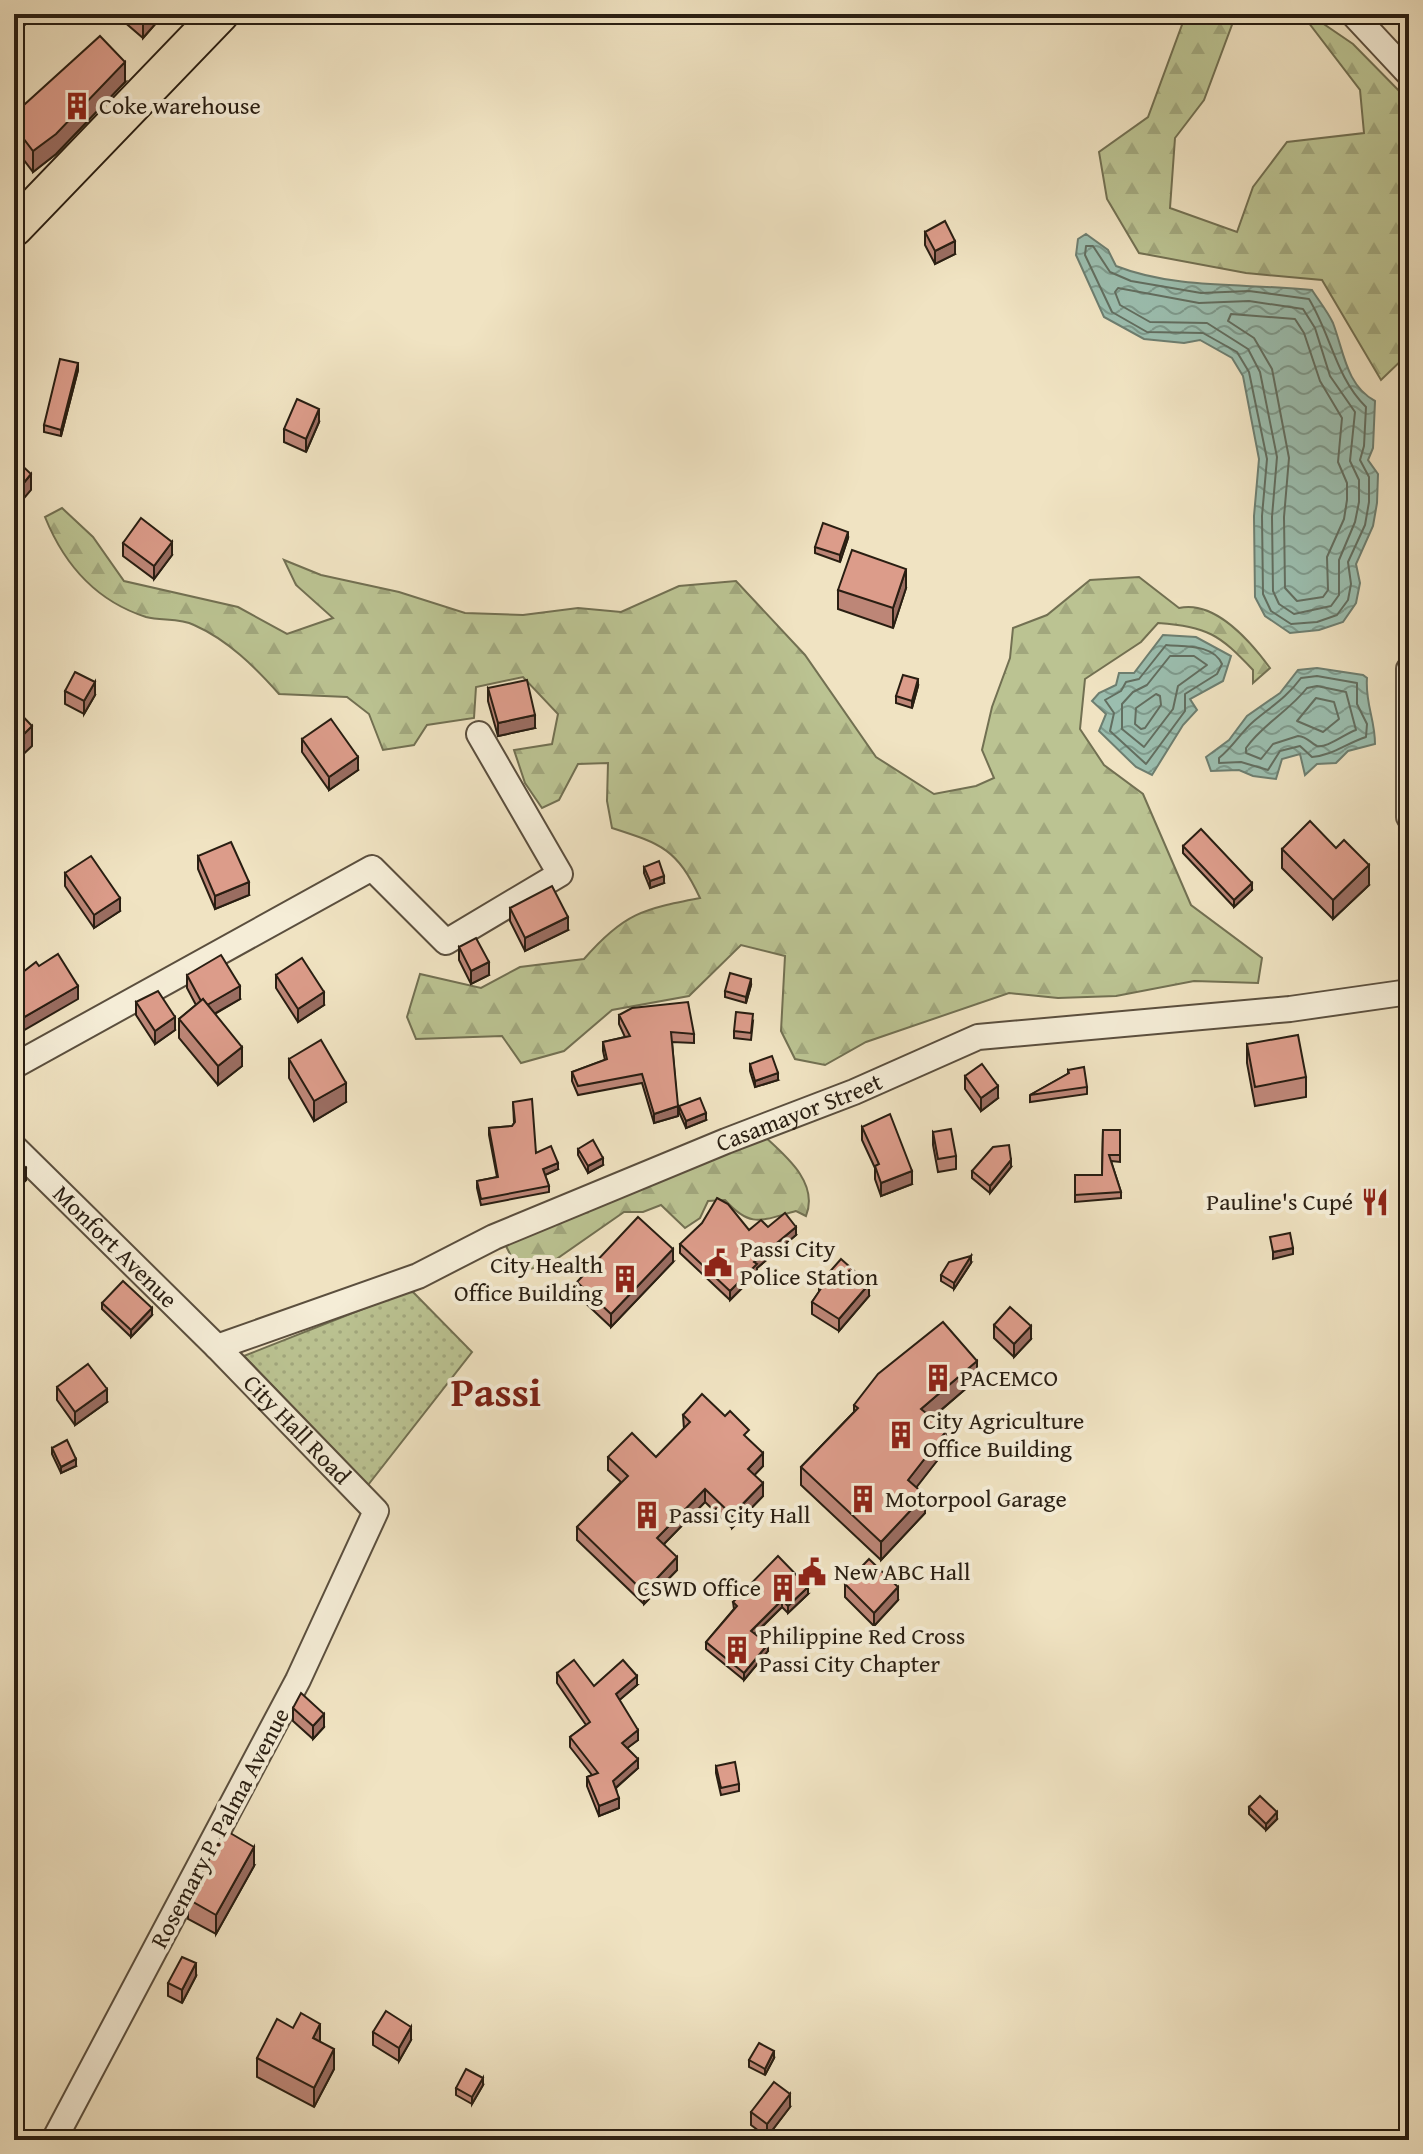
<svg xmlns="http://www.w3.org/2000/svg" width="1423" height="2154" font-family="'Gentium Book Plus',serif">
	<defs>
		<pattern id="grass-dots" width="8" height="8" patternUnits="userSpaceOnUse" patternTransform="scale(2)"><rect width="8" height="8" fill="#bbc392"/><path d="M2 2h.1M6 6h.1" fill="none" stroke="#a1a77d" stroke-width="1.8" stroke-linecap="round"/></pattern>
		<pattern id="forest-firs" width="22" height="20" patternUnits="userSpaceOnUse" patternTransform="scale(2)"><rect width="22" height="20" fill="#bbc392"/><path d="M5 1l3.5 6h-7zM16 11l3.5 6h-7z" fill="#a1a77d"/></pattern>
		<pattern id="water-waves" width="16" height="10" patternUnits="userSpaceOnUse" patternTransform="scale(2)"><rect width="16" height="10" fill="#9bbeaf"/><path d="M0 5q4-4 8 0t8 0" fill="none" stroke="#7e9a8d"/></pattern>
	</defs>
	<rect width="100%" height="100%" fill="#f0e3c2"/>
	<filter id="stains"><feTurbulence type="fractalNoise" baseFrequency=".0025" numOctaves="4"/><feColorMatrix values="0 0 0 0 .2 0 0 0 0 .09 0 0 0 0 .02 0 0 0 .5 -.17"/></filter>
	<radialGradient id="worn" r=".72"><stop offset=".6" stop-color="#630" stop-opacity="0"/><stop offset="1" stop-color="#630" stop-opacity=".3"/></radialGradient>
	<path fill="url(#grass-dots)" stroke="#727052" stroke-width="2" d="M411 1290 472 1352 368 1485 244 1356Z"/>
	<g fill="url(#forest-firs)" stroke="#727052" stroke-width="2">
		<path d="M1186 14H1236L1204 100 1175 138 1170 208 1237 232 1253 187 1287 142 1364 133 1360 90 1302 14H1309L1353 44 1409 101V353L1381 380 1322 280 1246 273 1139 253 1107 199 1099 152 1148 117Z"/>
		<path d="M62 508 93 537 124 581 238 607 287 634 333 618 296 585 284 560 321 575 399 592 465 613 523 615 578 608 621 612 679 586 736 581 805 655 876 757 934 794 976 786 994 778 982 750 992 707 1010 658 1013 628 1047 615 1090 580 1139 577 1179 608C1215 600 1251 642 1270 668L1253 683V670C1219 634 1208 627 1158 623L1141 642 1085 679 1080 729 1104 765 1143 794 1191 905 1262 958 1258 983 1194 981 1116 996 1058 998 1009 993 866 1042 825 1065 795 1059 781 1031 785 956 741 945 689 996 612 1010 564 1051 521 1063 502 1036 416 1039 407 1017 420 974 481 988 520 967 584 959C624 913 643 909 700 898 677 849 662 844 612 828L607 801 608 763 578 764 559 800 542 808 525 783 514 750 552 744 558 714 523 677 476 687 474 718 427 725 414 745 383 750 369 714 347 697 279 694C255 667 228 640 194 625 180 618 161 621 146 617 96 601 64 564 45 517Z"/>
		<path d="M764 1136C786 1156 819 1183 806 1216L796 1211C762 1220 751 1229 725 1200L708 1201 700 1218 685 1228 661 1205 643 1212H624L545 1267 518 1270 506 1246 523 1235Z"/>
	</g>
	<g fill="url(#water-waves)" stroke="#6d7e70" stroke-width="2">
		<path d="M1086 234 1108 250 1116 266C1177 290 1248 283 1312 290 1319 301 1328 312 1333 323 1344 352 1346 385 1375 401L1373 448 1368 460 1378 474 1377 503 1373 526 1356 564 1360 583 1356 603 1343 622 1319 630 1290 633 1265 616 1255 597 1254 516 1259 459 1243 376 1232 358 1200 340 1184 343 1144 339 1104 317 1076 255 1078 239Z"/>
		<path d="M1163 635 1196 637 1231 656 1223 681 1190 699 1197 710 1183 725 1152 775 1136 767 1099 731 1106 714 1092 701 1099 693 1116 685 1119 673H1134Z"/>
		<path d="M1317 668 1363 675 1367 678C1365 703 1375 719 1375 744L1348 751 1336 763 1317 764 1305 775 1300 754 1282 759 1276 779 1253 776 1239 770 1211 771 1206 757 1229 740 1247 716 1280 693 1298 670Z"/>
	</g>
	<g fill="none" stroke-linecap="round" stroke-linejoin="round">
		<g stroke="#626e60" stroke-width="2">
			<path d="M1086 246H1093L1110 272 1131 281 1201 293 1249 291 1309 299C1331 335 1336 378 1366 407L1364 446 1360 460 1369 477V502L1365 525 1348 562 1351 584 1348 600 1337 615 1317 622 1291 624 1271 611 1263 594 1262 516 1267 459 1249 372 1237 352 1203 333 1147 332 1112 312 1085 255Z"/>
			<path d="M1118 288 1199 303 1249 301 1303 309 1315 328 1330 376 1355 412 1350 461 1359 480V502L1355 522 1339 560V595L1331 606 1294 614 1279 604 1273 591 1272 517 1277 457 1260 372 1248 349 1207 323 1150 322 1120 305 1115 292Z"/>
			<path d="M1231 314 1295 319 1304 333 1320 381 1342 418 1338 462 1347 483V500L1344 519 1327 557 1328 590 1323 597 1297 601 1285 588 1284 517 1289 458 1272 369 1254 338 1228 321Z"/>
			<path d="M1166 645C1185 647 1213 644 1222 664L1217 674 1185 694V711L1146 764 1110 731 1114 713 1105 700 1121 691 1126 682 1139 679Z"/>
			<path d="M1170 656H1194L1207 665 1178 686 1173 709 1144 747 1122 729V704L1133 692 1147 685Z"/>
			<path d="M1317 676 1357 683V704L1367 724 1366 737C1345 744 1333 755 1312 757L1300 746 1280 751 1268 770 1241 762 1219 763V758C1233 747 1241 732 1254 721 1272 706 1287 697 1301 678Z"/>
			<path d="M1317 686 1346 692 1356 730C1346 733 1326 749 1317 746 1309 742 1308 737 1298 736L1273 744 1261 759 1246 753V748C1263 724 1289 711 1307 688Z"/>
			<path d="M1156 694 1160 696 1161 705 1145 728 1141 729 1135 724 1136 708Z"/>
			<path d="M1316 698 1334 702 1339 719 1323 732 1297 721Z"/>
		</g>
		<defs>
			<g id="minor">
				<path d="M1353 14 1409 74"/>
				<path d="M1409 669V817"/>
				<path d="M14 1066 372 868 446 942 560 874 479 734"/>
				<path id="s1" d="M14 1147 217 1347 376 1511 298 1680 54 2140"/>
				<path id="s2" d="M217 1347 418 1276 494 1237 726 1141 854 1092 978 1037 1290 1009 1409 992"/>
			</g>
			<path id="highway" d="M14 228 220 14"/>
		</defs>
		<use href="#minor" stroke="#5b4f3e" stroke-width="28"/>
		<use href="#highway" stroke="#291e12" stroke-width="40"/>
		<use href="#minor" stroke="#f5edd7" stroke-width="24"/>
		<use href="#highway" stroke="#f0e3c2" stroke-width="36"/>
	</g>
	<g fill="#bd8677" stroke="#291e12" stroke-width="2">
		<path d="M14 14H35V17L23 26Z"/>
		<path d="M115 14H164L143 38Z"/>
		<path d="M125 82 56 154 33 172 14 147V114Z"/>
		<path d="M925 232 955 254 935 264 925 245Z"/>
		<path d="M78 370 61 436 44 432V425Z"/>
		<path d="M319 422 306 452 284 442V429Z"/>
		<path d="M848 538 840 562 815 553V547Z"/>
		<path d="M123 543 172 555 154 579 123 556Z"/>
		<path d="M906 588 893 628 838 609V590Z"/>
		<path d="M918 686 912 708 896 703V696Z"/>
		<path d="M488 688 535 728 498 736 488 701Z"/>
		<path d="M65 691 95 695 84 714 65 704Z"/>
		<path d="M302 739 358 770 329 790 302 752Z"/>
		<path d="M1183 846 1252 890 1234 907 1183 853Z"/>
		<path d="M1282 849 1369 885 1333 919 1282 868Z"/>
		<path d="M198 856 249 895 215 909 198 869Z"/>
		<path d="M644 867 664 883 650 888 644 873Z"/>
		<path d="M65 873 120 911 94 928 65 886Z"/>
		<path d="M510 908 568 930 525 951 510 921Z"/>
		<path d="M459 947 489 975 471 984 459 960Z"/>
		<path d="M187 975 240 999 215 1014 242 1066 218 1085 179 1038V1019L196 1005 187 988Z"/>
		<path d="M276 975 324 1005 298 1022 276 988Z"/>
		<path d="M751 985 746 1003 725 997V991Z"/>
		<path d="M136 1002 175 1030 155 1044 136 1015Z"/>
		<path d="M619 1015 694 1034V1043L672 1042 678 1116 654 1123 642 1083 578 1095 572 1081V1072L605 1060 603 1051V1042L625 1037 619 1024Z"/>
		<path d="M753 1021 751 1040 734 1038V1031Z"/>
		<path d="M1247 1044 1306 1077V1097L1255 1106 1247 1063Z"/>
		<path d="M289 1059 346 1102 314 1121 289 1078Z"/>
		<path d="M750 1064 778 1080 755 1087 750 1071Z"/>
		<path d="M1068 1070 1087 1087V1094L1030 1102V1095L1068 1074Z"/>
		<path d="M965 1076 998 1098 981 1111 965 1089Z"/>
		<path d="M513 1102 536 1153 558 1169 545 1175 549 1186V1192L481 1205 477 1188V1181L497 1177 489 1135V1128L512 1126 514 1123Z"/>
		<path d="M679 1106 706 1120 686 1128 679 1112Z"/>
		<path d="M862 1127 912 1184 881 1196 875 1179V1168L862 1140Z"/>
		<path d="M1103 1130H1120V1162L1111 1161 1121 1192V1198L1075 1202V1175H1102Z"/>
		<path d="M933 1132 956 1156V1169L938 1172 933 1145Z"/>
		<path d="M578 1149 603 1165 588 1173 578 1155Z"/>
		<path d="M14 1156 26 1180 17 1189 14 1186Z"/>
		<path d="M1011 1167 990 1193 972 1178V1171Z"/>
		<path d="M768 1227 796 1235 757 1268V1273L730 1300 680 1253V1244Z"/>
		<path d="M673 1262 611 1327 577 1295V1282Z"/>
		<path d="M971 1263 954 1289 941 1281V1275Z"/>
		<path d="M819 1284 869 1296 839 1331 812 1314V1302L819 1292Z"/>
		<path d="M102 1303 152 1315 131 1337 102 1309Z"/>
		<path d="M994 1325 1031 1339 1014 1357 994 1338Z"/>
		<path d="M977 1379 932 1418 947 1448 916 1487 925 1513 881 1560 801 1485V1467L854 1412V1405Z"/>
		<path d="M57 1387 107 1402 75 1425 57 1400Z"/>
		<path d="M683 1415 749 1440 763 1466 754 1475 763 1496 732 1528 705 1502 664 1544 677 1570 644 1604 577 1540V1527L621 1482 608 1470V1457H656L684 1429Z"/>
		<path d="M52 1448 76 1466 61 1473 52 1454Z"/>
		<path d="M845 1584 898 1600 874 1626 845 1597Z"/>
		<path d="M808 1594 788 1613 782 1607 755 1634 768 1651 744 1680 706 1649V1642L734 1609 733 1602Z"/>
		<path d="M557 1673 594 1686 637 1685 619 1700 638 1740 627 1748 638 1768 616 1788 619 1808 599 1816 587 1786V1777L592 1775 570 1747V1737L586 1725 557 1683Z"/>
		<path d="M293 1708 324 1727 313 1739 293 1721Z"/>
		<path d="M716 1766 739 1784V1791L721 1795 716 1773Z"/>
		<path d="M1249 1807 1277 1819 1266 1830 1249 1814Z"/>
		<path d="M254 1866 216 1934 188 1919V1899Z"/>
		<path d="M196 1976 182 2003 168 1996V1983Z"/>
		<path d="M293 2028 320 2042 334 2069 314 2107 257 2077V2058Z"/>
		<path d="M373 2032 411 2040 399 2061 373 2045Z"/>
		<path d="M774 2058 765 2075 749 2067V2060Z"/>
		<path d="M483 2085 472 2104 456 2095V2088Z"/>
		<path d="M790 2107 767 2137 751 2125V2112Z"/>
	</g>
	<g fill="#9a6d61" stroke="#291e12" stroke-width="2">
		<path d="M30 14H35V17L23 26V20Z"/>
		<path d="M144 14H164L143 38V15Z"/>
		<path d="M125 62V82L56 154 33 172V151Z"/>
		<path d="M955 241V254L935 264V251Z"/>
		<path d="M78 363V370L61 436V430Z"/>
		<path d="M319 409V422L306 452V439Z"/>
		<path d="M31 474V490L14 510V495Z"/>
		<path d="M848 532V538L840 562V555Z"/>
		<path d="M172 542V555L154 579V566Z"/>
		<path d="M22 546V569L14 583V561Z"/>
		<path d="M906 569V588L893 628V608Z"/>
		<path d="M918 679V686L912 708V701Z"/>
		<path d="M95 682V695L84 714V701Z"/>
		<path d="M535 715V728L498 736V723Z"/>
		<path d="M32 726V746L14 763V744Z"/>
		<path d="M358 757V770L329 790V777Z"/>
		<path d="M1369 865V885L1333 919V900Z"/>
		<path d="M664 876V883L650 888V881Z"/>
		<path d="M249 882V895L215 909V896Z"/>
		<path d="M1252 883V890L1234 907V900Z"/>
		<path d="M120 898V911L94 928V915Z"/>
		<path d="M568 917V930L525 951V938Z"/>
		<path d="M23 934 21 955 14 960V947L18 937Z"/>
		<path d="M489 962V975L471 984V971Z"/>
		<path d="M751 979V985L746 1003V997Z"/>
		<path d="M78 986V999L14 1036V1023Z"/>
		<path d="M240 986V999L205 1019V1006Z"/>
		<path d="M324 992V1005L298 1022V1009Z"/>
		<path d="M175 1017V1030L155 1044V1031Z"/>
		<path d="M242 1047V1066L218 1085V1066Z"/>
		<path d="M778 1073V1080L755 1087V1081Z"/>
		<path d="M346 1083V1102L314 1121V1101Z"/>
		<path d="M998 1086V1098L981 1111V1098Z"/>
		<path d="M678 1106V1116L654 1123V1114Z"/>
		<path d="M706 1113V1120L686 1128V1121Z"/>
		<path d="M603 1158V1165L588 1173V1166Z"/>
		<path d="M1011 1160V1167L990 1193V1186Z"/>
		<path d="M558 1163V1169L543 1176V1169Z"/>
		<path d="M26 1168V1180L17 1189V1176Z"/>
		<path d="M912 1171V1184L881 1196V1183Z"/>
		<path d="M796 1227V1235L757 1268V1273L730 1300V1291L754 1262Z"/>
		<path d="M1293 1248V1254L1273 1259V1252Z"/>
		<path d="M673 1249V1262L611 1327V1314Z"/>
		<path d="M971 1256V1263L954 1289V1283Z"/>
		<path d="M869 1284V1296L839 1331V1319Z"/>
		<path d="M152 1308V1315L131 1337V1330Z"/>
		<path d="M1031 1326V1339L1014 1357V1344Z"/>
		<path d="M977 1361V1379L921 1427V1409Z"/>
		<path d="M107 1389V1402L75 1425V1412Z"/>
		<path d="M947 1430V1448L908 1498V1480Z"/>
		<path d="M763 1453V1466L748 1482V1469Z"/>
		<path d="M76 1459V1466L61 1473V1467Z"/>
		<path d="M763 1483V1496L732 1528V1515Z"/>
		<path d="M705 1489V1502L657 1551V1538Z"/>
		<path d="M925 1495V1513L881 1560V1542Z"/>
		<path d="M677 1557V1570L644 1604V1592Z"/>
		<path d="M808 1587V1594L788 1613V1606Z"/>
		<path d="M898 1587V1600L874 1626V1613Z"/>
		<path d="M782 1600V1607L751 1637V1631Z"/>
		<path d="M768 1644V1651L744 1680V1673Z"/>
		<path d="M637 1676V1685L616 1703V1694Z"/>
		<path d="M324 1714V1727L313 1739V1726Z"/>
		<path d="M638 1730V1740L622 1752V1743Z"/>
		<path d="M638 1759V1768L613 1790V1781Z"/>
		<path d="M619 1798V1808L599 1816V1806Z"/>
		<path d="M1277 1812V1819L1266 1830V1824Z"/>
		<path d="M254 1847V1866L216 1934V1915Z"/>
		<path d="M196 1963V1976L182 2003V1990Z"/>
		<path d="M320 2024V2043L313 2038Z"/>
		<path d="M411 2027V2040L399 2061V2048Z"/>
		<path d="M334 2049V2069L314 2107V2088Z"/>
		<path d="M774 2051V2058L765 2075V2069Z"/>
		<path d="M483 2078V2085L472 2104V2097Z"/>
		<path d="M790 2094V2107L767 2137V2124Z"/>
	</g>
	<g fill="#dc9c8a" stroke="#291e12" stroke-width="2">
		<path d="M19 14H30L23 20Z"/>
		<path d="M100 36 125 62 56 134 33 151 14 126V114Z"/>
		<path d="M945 221 955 241 935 251 925 232Z"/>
		<path d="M60 359 78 363 61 430 44 425Z"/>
		<path d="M297 399 319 409 306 439 284 429Z"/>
		<path d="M14 458 31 474 14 495Z"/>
		<path d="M141 518 172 542 154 566 123 543Z"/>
		<path d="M823 523 848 532 840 555 815 547Z"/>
		<path d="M14 541 22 546 14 561Z"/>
		<path d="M852 550 906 569 893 608 838 590Z"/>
		<path d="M75 672 95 682 84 701 65 691Z"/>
		<path d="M903 675 918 679 912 701 896 696Z"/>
		<path d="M527 680 535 715 498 723 488 688Z"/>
		<path d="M14 707 32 726 14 744Z"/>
		<path d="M331 719 358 757 329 777 302 739Z"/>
		<path d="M1310 821 1336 848 1344 840 1369 865 1333 900 1282 849Z"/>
		<path d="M1201 829 1252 883 1234 900 1183 846Z"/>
		<path d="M231 842 249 882 215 896 198 856Z"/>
		<path d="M91 856 120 898 94 915 65 873Z"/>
		<path d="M659 861 664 876 650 881 644 867Z"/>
		<path d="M552 886 568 917 525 938 510 908Z"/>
		<path d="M14 922 23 934 18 937 21 942 14 947Z"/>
		<path d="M476 938 489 962 471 971 459 947Z"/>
		<path d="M58 954 78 986 14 1023V979L36 962 39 966Z"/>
		<path d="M221 955 240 986 207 1005 203 999 201 1001 187 975Z"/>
		<path d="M302 958 324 992 298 1009 276 975Z"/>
		<path d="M730 973 751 979 746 997 725 991Z"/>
		<path d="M158 991 175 1017 155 1031 136 1002Z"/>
		<path d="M203 999 242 1047 218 1066 179 1019Z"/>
		<path d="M688 1002 694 1034 671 1032 678 1106 654 1114 642 1074 578 1086 572 1072 607 1059 603 1042 630 1036 619 1015 632 1008Z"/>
		<path d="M736 1012 753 1014 751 1033 734 1031Z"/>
		<path d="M1298 1035 1306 1077 1255 1087 1247 1044Z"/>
		<path d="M321 1040 346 1083 314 1101 289 1059Z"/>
		<path d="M772 1056 778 1073 755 1081 750 1064Z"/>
		<path d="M982 1064 998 1086 981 1098 965 1076Z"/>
		<path d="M1084 1067 1087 1087 1030 1095 1069 1073 1068 1070Z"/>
		<path d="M700 1098 706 1113 686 1121 679 1106Z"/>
		<path d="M532 1099 536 1153 551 1146 558 1163 543 1169 549 1186 481 1199 477 1181 498 1177 489 1128 512 1126 515 1122 513 1102Z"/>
		<path d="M890 1114 912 1171 881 1183 875 1166 879 1164 862 1127Z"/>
		<path d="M951 1129 956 1156 938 1159 933 1132Z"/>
		<path d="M1103 1130H1120V1155H1109L1121 1192 1075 1195V1175H1102Z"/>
		<path d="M593 1140 603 1158 588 1166 578 1149Z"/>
		<path d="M1009 1145 1011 1160 990 1186 972 1171 993 1147Z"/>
		<path d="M14 1156 26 1168 17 1176 14 1173Z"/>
		<path d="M717 1198 728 1204 749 1230 761 1220 768 1227 785 1213 796 1227 754 1262 757 1264 730 1291 680 1244 702 1223Z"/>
		<path d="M638 1217 673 1249 611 1314 577 1282Z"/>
		<path d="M1290 1233 1293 1248 1273 1252 1270 1237Z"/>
		<path d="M971 1256 954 1283 941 1275 949 1262Z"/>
		<path d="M841 1259 869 1284 839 1319 812 1302 822 1287 819 1284Z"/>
		<path d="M123 1281 152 1308 131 1330 102 1303Z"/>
		<path d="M1010 1307 1031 1326 1014 1344 994 1325Z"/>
		<path d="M943 1322 977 1361 921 1409 947 1430 908 1480 925 1495 881 1542 801 1467 858 1408 854 1405 878 1374Z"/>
		<path d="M88 1364 107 1389 75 1412 57 1387Z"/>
		<path d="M702 1394 725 1416 730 1411 749 1430 744 1435 763 1453 748 1469 763 1483 732 1515 705 1489 657 1538 677 1557 644 1592 577 1527 628 1476 608 1457 632 1433 656 1457 690 1422 683 1415Z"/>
		<path d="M67 1440 76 1459 61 1467 52 1448Z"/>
		<path d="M778 1556 808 1587 788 1606 782 1600 751 1631 768 1644 744 1673 706 1642 737 1606 733 1602Z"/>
		<path d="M869 1559 898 1587 874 1613 845 1584Z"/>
		<path d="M574 1660 594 1686 623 1660 637 1676 616 1694 638 1730 622 1743 638 1759 613 1781 619 1798 599 1806 587 1777 598 1773 570 1737 590 1722 557 1673Z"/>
		<path d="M301 1693 324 1714 313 1726 293 1708Z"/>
		<path d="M735 1762 739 1784 721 1788 716 1766Z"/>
		<path d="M1260 1796 1277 1812 1266 1824 1249 1807Z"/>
		<path d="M225 1830 254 1847 216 1915 188 1899Z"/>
		<path d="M182 1957 196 1963 182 1990 168 1983Z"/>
		<path d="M386 2011 411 2027 399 2048 373 2032Z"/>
		<path d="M301 2013 320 2024 313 2038 334 2049 314 2088 257 2058 277 2019 293 2028Z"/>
		<path d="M759 2043 774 2051 765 2069 749 2060Z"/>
		<path d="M466 2069 483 2078 472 2097 456 2088Z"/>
		<path d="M774 2082 790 2094 767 2124 751 2112Z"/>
	</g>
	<defs>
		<symbol id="building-bare" viewBox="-9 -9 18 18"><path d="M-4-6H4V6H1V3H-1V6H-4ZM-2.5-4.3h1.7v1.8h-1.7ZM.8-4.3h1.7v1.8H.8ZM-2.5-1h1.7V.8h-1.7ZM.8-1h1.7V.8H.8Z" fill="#8f2418" stroke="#f5edd7" stroke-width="2.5" paint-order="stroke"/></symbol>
		<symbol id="restaurant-bare" viewBox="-9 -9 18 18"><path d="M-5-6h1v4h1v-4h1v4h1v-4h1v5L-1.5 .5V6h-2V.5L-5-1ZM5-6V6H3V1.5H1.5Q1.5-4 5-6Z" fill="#8f2418" stroke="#f5edd7" stroke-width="2.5" paint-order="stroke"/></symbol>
		<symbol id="civic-bare" viewBox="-9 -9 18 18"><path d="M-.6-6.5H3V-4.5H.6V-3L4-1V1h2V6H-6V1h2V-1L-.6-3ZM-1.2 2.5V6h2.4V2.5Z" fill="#8f2418" stroke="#f5edd7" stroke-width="2.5" paint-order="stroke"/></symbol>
	</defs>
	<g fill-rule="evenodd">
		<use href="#building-bare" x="57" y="86" width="40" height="40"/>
		<use href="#restaurant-bare" x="1355" y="1182" width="40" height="40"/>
		<use href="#civic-bare" x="698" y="1243" width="40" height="40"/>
		<use href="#building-bare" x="605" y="1259" width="40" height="40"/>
		<use href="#building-bare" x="918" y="1358" width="40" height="40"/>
		<use href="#building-bare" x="881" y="1415" width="40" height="40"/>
		<use href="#building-bare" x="843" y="1479" width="40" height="40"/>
		<use href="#building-bare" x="627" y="1495" width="40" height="40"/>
		<use href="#civic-bare" x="792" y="1552" width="40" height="40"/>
		<use href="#building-bare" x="763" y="1568" width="40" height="40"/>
		<use href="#building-bare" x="717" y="1630" width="40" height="40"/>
	</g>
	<g text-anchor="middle" stroke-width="8" stroke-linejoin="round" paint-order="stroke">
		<g font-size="24" fill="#291e12" stroke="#f5edd7" text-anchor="start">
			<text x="99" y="114">Coke warehouse</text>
			<text x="1353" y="1210" text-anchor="end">Pauline's Cupé</text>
			<text x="740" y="1257">Passi City<tspan x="740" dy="28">Police Station</tspan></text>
			<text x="603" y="1273" text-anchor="end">City Health<tspan x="603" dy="28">Office Building</tspan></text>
			<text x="960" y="1386">PACEMCO</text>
			<text x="923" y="1429">City Agriculture<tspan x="923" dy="28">Office Building</tspan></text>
			<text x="885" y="1507">Motorpool Garage</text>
			<text x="669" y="1523">Passi City Hall</text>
			<text x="834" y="1580">New ABC Hall</text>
			<text x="761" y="1596" text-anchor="end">CSWD Office</text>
			<text x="759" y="1644">Philippine Red Cross<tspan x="759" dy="28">Passi City Chapter</tspan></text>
		</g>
		<g font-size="24" fill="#291e12" stroke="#f5edd7">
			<text dy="8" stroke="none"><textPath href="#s2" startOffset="628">Casamayor Street</textPath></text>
			<text dy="8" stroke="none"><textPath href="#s1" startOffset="142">Monfort Avenue</textPath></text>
			<text dy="8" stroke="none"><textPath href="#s1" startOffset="400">City Hall Road</textPath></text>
			<text transform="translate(220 1828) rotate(-62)" y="8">Rosemary P. Palma Avenue</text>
		</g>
		<g font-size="40" font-weight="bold" fill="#7a1f14" stroke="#f5edd7">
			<text x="496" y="1406">Passi</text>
		</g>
	</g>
	<rect width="1423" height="2154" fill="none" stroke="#f0e3c2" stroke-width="48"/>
	<rect x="16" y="16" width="1391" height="2122" fill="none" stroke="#291e12" stroke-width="4"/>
	<rect x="24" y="24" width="1375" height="2106" fill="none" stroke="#291e12" stroke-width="2"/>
	<rect width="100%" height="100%" filter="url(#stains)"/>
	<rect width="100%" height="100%" fill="url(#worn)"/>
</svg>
